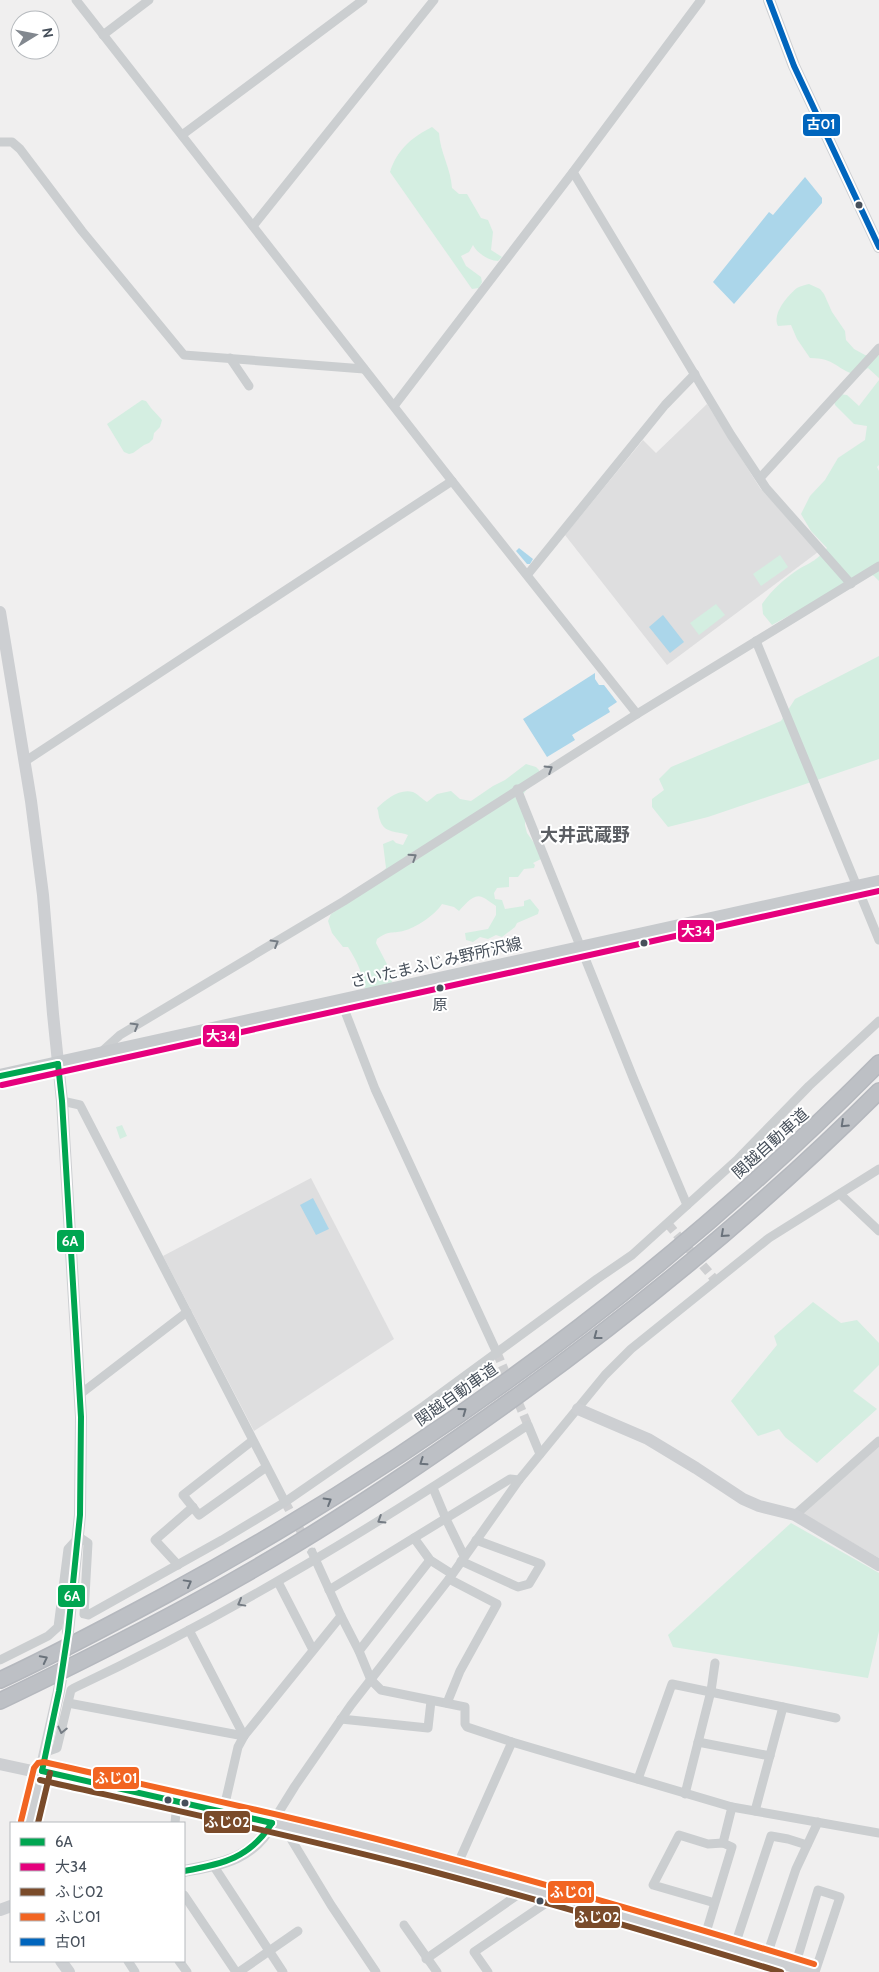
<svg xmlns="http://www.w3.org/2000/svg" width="879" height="1972" font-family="Cabin,'Noto Sans JP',sans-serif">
	<rect width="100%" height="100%" fill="#f0efef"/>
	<g fill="#dededf">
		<path d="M707 404 760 488 818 552 667 665 565 535 643 440 656 453Z"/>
		<path d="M311 1178 394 1339 254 1431 163 1256Z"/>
		<path d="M879 1447V1558L802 1513Z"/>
	</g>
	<g fill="#d4eee1">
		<path d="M432 127 439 133C440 152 451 169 452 188L459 194H467L481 218 488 220 493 232 491 250 502 257 498 261C489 261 477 253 473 245L469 252 461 256 466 266 481 277 482 282 479 288 472 289 390 172C397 150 412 137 432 127Z"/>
		<path d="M809 284 820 289 824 294 832 312 845 331 846 340 854 349 865 355 874 356 879 353V378L868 368 856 375C836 369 835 358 810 358L797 339 791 325 778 326C772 314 787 296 797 288 800 286 805 285 809 284Z"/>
		<path d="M879 380V465L877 467 879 471V581L874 576 863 571 816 601 772 625 763 614 762 604C771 591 785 578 799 569 813 561 816 561 827 548L811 531 801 514 810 496 825 480 838 458 865 440 867 426 854 424 835 405 834 401 839 394 847 395 859 406Z"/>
		<path d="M142 400 146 401 151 408 162 420 160 427 154 433 153 439 149 443 144 445 133 453 129 454 124 452 107 424Z"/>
		<path d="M780 555 788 567 761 586 753 574Z"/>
		<path d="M716 604 725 615 699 635 690 623Z"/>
		<path d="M879 656V759L708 817 668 827 652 807V799L664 790 659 779 671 767 781 721 795 699Z"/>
		<path d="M526 764 536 767 539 770 540 780 527 789 519 800 525 816V825L527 833 537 847 541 859 533 863 535 865 534 868 524 869 518 877H509V887L497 888 494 893 495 899 502 900 505 909 524 906V901L530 899 539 910 538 914 517 923 515 927 502 937 496 935 488 939 480 937 473 942 466 940 465 933 488 929 496 915V906C491 903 487 899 482 897 473 893 464 906 459 911L454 907 442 904C435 915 416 928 403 931 391 934 389 930 377 939L376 943 390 970 392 982 385 989 365 990C363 974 357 961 348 947H343L332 933 328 921 331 914 359 896 386 868 383 844 393 840 396 843 403 845 408 835C398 831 384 834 380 820 378 815 379 812 377 808 386 799 400 788 413 792 418 794 422 799 427 802L437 794 451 791 460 799 471 801 493 786 505 780Z"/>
		<path d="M122 1125 127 1136 120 1139 116 1127Z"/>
		<path d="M813 1302 841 1323 857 1320 879 1343V1365L853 1391 877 1409 817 1463 785 1437 779 1429 758 1436 731 1401 777 1345 774 1336Z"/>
		<path d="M791 1523 879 1573V1631L868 1678 673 1647 668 1635Z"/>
	</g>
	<g fill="#abd6ea">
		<path d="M805 177 822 198V203L734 304 713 282 769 212 773 215Z"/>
		<path d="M519 548 533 559 530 564H527L516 551Z"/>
		<path d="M663 615 684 642 670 653 649 627Z"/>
		<path d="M595 673V679L599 685H604L617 702 608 708 610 712 572 735 575 740 547 757 523 719Z"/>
		<path d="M313 1198 329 1229 316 1235 300 1205Z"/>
	</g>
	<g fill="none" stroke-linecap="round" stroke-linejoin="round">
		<g stroke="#cecfd1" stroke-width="9" stroke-dasharray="9 4.5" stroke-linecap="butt">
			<path d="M668 1224 716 1281"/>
			<path d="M497 1353 528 1425"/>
			<path d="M285 1502 312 1552"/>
		</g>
		<path stroke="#cecfd1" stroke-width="12" stroke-dasharray="12 6" stroke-linecap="butt" d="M59 1691 67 1642"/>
		<defs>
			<g id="highway">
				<path d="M0 1680C56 1654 110 1625 164 1596 426 1454 669 1275 879 1063"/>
				<path d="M0 1701C81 1662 162 1622 240 1577 337 1522 430 1459 520 1394 647 1302 769 1201 879 1091"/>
			</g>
		</defs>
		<use href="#highway" stroke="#b5b8be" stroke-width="18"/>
		<g stroke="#cbced0" stroke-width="9">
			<path d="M76 0 452 481 637 714"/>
			<path d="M103 35 149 0"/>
			<path d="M182 135 363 0"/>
			<path d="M0 142H12L20 149 82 231 184 355 364 369"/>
			<path d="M573 172 731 435 766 488 851 584"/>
			<path d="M253 226 434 0"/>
			<path d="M230 358 249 386"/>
			<path d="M394 406 573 172 701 0"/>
			<path d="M760 478 879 348"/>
			<path d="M528 574 665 405 695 374"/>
			<path d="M756 641 879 940"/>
			<path d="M24 762 452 481"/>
			<path d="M517 789 634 1080 687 1205"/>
			<path d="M341 1001 375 1089 497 1353"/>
			<path d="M99 1054 120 1035 344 901 637 714 879 566"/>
			<path d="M62 1101 80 1105 285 1502"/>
			<path d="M840 1194 879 1231"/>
			<path d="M79 1395 187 1312"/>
			<path d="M252 1441 183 1495 199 1515 265 1468"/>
			<path d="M433 1488 446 1519 464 1556"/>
			<path d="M795 1515 879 1441"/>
			<path d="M414 1538 430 1560 452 1574"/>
			<path d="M312 1552 341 1616 359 1651 371 1680 381 1690 465 1707V1724L467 1727 512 1742 732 1807 879 1833"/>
			<path d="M461 1561 518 1587 529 1584 541 1564 476 1540"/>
			<path d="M178 1565 155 1540 193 1507"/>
			<path d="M278 1582 313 1650"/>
			<path d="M329 1590 510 1479 519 1480"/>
			<path d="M189 1630 244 1736"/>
			<path d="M359 1651 430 1560"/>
			<path d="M0 1660 48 1636 58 1627 68 1549 79 1537 88 1543 84 1614 88 1615 222 1540 285 1502 424 1406 597 1279 632 1255 738 1159 809 1086 879 1021"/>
			<path d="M68 1703 244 1736"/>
			<path d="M447 1703 460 1671 497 1604 449 1579"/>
			<path d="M341 1719 428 1728 431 1701"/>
			<path d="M698 1742 770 1756"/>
			<path d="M46 1752 57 1748 71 1690 74 1688C233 1613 382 1522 528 1425L540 1454"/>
			<path d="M638 1779 672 1684 836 1718"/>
			<path d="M685 1794 711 1691 715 1663"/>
			<path d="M755 1811 783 1707"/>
			<path d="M223 1812 238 1747 244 1736 341 1616"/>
			<path d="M175 1823 177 1803"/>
			<path d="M272 1823 295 1786 351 1705 449 1579 519 1480 605 1375 631 1349 769 1238 879 1169"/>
			<path d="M286 1826 288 1834 331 1905 376 1972"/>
			<path d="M723 1843 732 1807"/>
			<path d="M213 1865 283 1972"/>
			<path d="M455 1870 512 1742"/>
			<path d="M184 1895 236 1972"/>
			<path d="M404 1925 437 1972"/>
			<path d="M704 1939 732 1847 723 1843 708 1844 679 1835 653 1885 715 1903"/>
			<path d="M734 1948 771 1836 788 1839 807 1845"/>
			<path d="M766 1958 796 1869 818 1822"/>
			<path d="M426 1959 526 1889"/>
			<path d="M128 1961 135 1972"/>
			<path d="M179 1961 187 1972"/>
			<path d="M795 1966 818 1890 840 1897 815 1972"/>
			<path d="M239 1972 298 1931"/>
			<path d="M488 1972 474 1952 555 1897"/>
		</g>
		<g stroke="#cdcfd2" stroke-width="12">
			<path d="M769 0 794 66 879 247"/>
			<path d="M0 612 31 801 43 895 53 1014 62 1101 81 1417 80 1515 68 1632"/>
			<path d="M578 1409 648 1439 696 1468 743 1499 759 1506 795 1515 879 1565"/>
			<path d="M0 1764 286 1826 418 1859 635 1919 811 1972"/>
			<path d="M29 1823 59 1691"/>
			<path d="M184 1871C220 1864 253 1860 272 1823"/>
			<path d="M0 1910 11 1906"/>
			<path d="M61 1961 69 1972"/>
		</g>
		<path stroke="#c7cacd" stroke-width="14" d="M0 1076 879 882"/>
		<use href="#highway" stroke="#bdc0c5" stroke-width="15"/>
		<defs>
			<g id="bus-1">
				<path d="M0 1076 58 1064"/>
				<path d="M42 1771 59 1691 68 1632 80 1515 81 1417 62 1101 58 1064"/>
				<path d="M42 1771 272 1823"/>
				<path d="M184 1871C223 1864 250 1858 272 1823"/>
			</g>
			<path id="bus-2" d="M2 1085 879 891"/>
			<g id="bus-3">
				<path d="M40 1780C165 1808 290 1835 415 1867 537 1899 659 1935 781 1972"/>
				<path d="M38 1823 50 1773"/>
			</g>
			<path id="bus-4" d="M21 1821 34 1768 38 1763 44 1762C170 1791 297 1817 422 1851 553 1886 683 1924 814 1964"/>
			<path id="bus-5" d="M769 0 794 66 879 247"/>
		</defs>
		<use href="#bus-1" stroke="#fff" stroke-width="10"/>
		<use href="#bus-2" stroke="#fff" stroke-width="10"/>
		<use href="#bus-3" stroke="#fff" stroke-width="10"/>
		<use href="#bus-4" stroke="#fff" stroke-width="10"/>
		<use href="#bus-5" stroke="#fff" stroke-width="10"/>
		<use href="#bus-1" stroke="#00a651" stroke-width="6"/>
		<use href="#bus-2" stroke="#e5007d" stroke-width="6"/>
		<use href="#bus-3" stroke="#7a4b2a" stroke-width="6"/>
		<use href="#bus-4" stroke="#f26522" stroke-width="6"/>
		<use href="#bus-5" stroke="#0065bd" stroke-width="6"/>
	</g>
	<defs><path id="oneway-chevron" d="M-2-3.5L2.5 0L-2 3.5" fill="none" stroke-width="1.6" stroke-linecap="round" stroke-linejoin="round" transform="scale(1.25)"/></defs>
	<g stroke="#757c84">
		<use href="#oneway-chevron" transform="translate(549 769) rotate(-32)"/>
		<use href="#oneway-chevron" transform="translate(413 857) rotate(-33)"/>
		<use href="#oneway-chevron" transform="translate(275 943) rotate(-31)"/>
		<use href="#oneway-chevron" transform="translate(135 1026) rotate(-31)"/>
		<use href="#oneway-chevron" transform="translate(381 1520) rotate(148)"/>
		<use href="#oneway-chevron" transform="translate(241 1603) rotate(151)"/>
		<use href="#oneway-chevron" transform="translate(62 1730) rotate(103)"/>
	</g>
	<g stroke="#6a727b">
		<use href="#oneway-chevron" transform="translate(844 1124) rotate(137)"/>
		<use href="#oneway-chevron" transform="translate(724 1234) rotate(138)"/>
		<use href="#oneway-chevron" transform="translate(597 1336) rotate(143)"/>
		<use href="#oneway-chevron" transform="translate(463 1411) rotate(-36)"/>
		<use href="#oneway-chevron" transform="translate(423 1462) rotate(146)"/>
		<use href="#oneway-chevron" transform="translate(328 1501) rotate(-31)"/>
		<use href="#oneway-chevron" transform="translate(188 1583) rotate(-29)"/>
		<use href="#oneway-chevron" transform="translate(44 1659) rotate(-27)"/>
	</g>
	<g fill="#47505b" stroke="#fff" stroke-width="2">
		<circle cx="859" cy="205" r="4.5"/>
		<circle cx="644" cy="943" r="4.5"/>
		<circle cx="440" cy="988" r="4.5"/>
		<circle cx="168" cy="1800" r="4.5"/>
		<circle cx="185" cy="1803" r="4.5"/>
		<circle cx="540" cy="1901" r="4.5"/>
	</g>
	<g text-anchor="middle" stroke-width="4" stroke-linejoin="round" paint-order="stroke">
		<g font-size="15" fill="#47505b" stroke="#fff">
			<text x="440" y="1010">原</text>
		</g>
		<g font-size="16" fill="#47505b" stroke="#fff">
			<text transform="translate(436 962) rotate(-13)" y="6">さいたまふじみ野所沢線</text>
			<text transform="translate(770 1143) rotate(-42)" y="6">関越自動車道</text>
			<text transform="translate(456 1394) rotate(-35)" y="6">関越自動車道</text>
		</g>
		<g font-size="18" font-weight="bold" fill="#5b5e63" stroke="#fff">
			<text x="585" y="841">大井武蔵野</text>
		</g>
	</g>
	<g stroke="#fff" stroke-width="2">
		<rect x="802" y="113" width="39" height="24" rx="5" fill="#0065bd"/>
		<rect x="677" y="919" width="38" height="24" rx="5" fill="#e5007d"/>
		<rect x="202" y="1024" width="38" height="24" rx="5" fill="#e5007d"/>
		<rect x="56" y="1229" width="29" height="24" rx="5" fill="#00a651"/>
		<rect x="57" y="1584" width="29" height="24" rx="5" fill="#00a651"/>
		<rect x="92" y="1766" width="48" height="24" rx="5" fill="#f26522"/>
		<rect x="203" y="1810" width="48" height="24" rx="5" fill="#7a4b2a"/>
		<rect x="547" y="1880" width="48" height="24" rx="5" fill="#f26522"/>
		<rect x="574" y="1905" width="47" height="24" rx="5" fill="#7a4b2a"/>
	</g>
	<g font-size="14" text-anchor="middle" font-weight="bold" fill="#fff">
		<text x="821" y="129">古01</text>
		<text x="696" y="936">大34</text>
		<text x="221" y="1041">大34</text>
		<text x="70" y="1246">6A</text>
		<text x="72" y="1601">6A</text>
		<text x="116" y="1783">ふじ01</text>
		<text x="227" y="1827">ふじ02</text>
		<text x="571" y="1897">ふじ01</text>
		<text x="597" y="1922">ふじ02</text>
	</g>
	<rect x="10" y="1822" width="175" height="140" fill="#ffffff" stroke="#b5b9bd"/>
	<rect x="20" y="1838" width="25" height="8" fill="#00a651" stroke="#b5b9bd"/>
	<text x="55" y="1847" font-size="15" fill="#47505b">6A</text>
	<rect x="20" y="1863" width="25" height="8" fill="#e5007d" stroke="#b5b9bd"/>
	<text x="55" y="1872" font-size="15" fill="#47505b">大34</text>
	<rect x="20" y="1888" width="25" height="8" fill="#7a4b2a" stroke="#b5b9bd"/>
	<text x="55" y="1897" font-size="15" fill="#47505b">ふじ02</text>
	<rect x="20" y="1913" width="25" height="8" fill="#f26522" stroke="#b5b9bd"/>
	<text x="55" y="1922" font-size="15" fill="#47505b">ふじ01</text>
	<rect x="20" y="1938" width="25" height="8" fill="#0065bd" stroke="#b5b9bd"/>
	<text x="55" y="1947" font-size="15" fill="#47505b">古01</text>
	<g transform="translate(35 35) rotate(80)"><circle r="24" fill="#ffffff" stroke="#b5b9bd"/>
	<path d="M0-4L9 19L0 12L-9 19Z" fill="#82888f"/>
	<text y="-8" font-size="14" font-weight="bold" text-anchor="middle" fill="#47505b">N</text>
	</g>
</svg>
